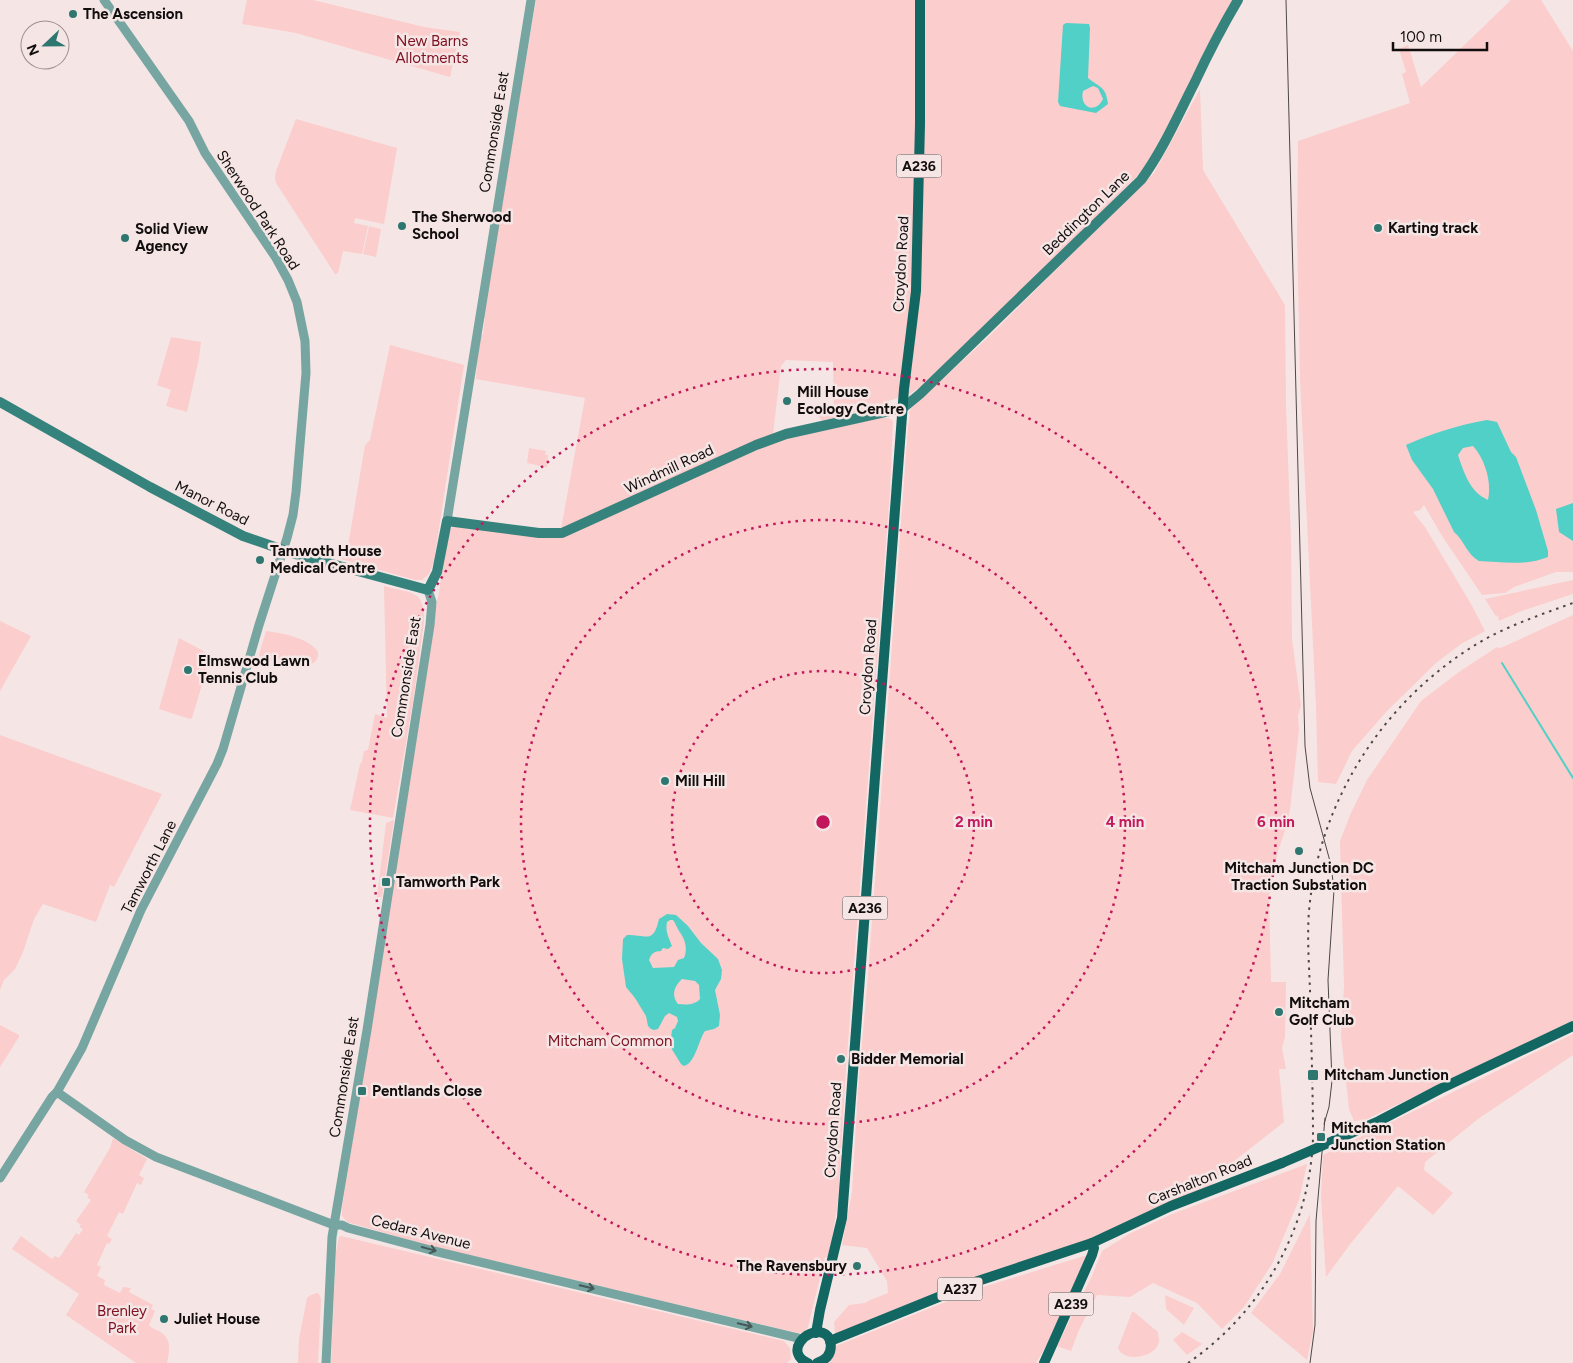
<svg xmlns="http://www.w3.org/2000/svg" width="1573" height="1363" font-family="Figtree,sans-serif">
	<rect width="100%" height="100%" fill="#f5e6e5"/>
	<g fill="#fbcdcc">
		<path d="M247 0H313L424 27 460 32 450 77 296 33 242 24Z"/>
		<path d="M536 0H1235L1146 167 1063 250 924 384 910 394 885 402 883 405 822 421 814 411 834 410 833 362 786 360 781 366 773 434 561 529 585 398 476 379 479 334 483 335 485 318 483 319Z"/>
		<path d="M1511 0H1541L1573 51V572H1556L1514 587 1505 593 1482 595 1442 536 1424 505 1420 510 1413 512 1425 527 1471 604 1485 631 1461 644 1436 663 1386 712 1352 751 1336 784 1318 782 1316 706 1300 379 1297 233 1298 141 1410 103 1402 74 1406 72 1399 49 1408 45 1421 87Z"/>
		<path d="M1200 89 1203 170 1285 305 1286 406 1291 540 1292 639 1301 705 1298 716 1299 730 1290 810 1285 831 1278 851 1269 895 1271 982H1286L1285 1037 1282 1048 1286 1069H1279L1284 1122 1224 1169 1212 1185 1098 1238 835 1334 834 1322 849 1305 865 1303 870 1300 888 1293 887 1281 867 1248 842 1245 852 1192 858 1089 868 975 908 426 910 415 909 414 911 408 984 341 1154 173Z"/>
		<path d="M296 119 397 148 384 224 355 218 353 227 354 223 368 226 362 254 343 251 338 273 335 274 276 183 275 178 276 171Z"/>
		<path d="M369 226 381 229 376 257 363 254Z"/>
		<path d="M171 337 201 342 199 358 187 412 166 406 171 390 157 385Z"/>
		<path d="M390 345 464 365 434 561 429 574 422 580H415L341 559 348 546 365 445 370 440Z"/>
		<path d="M877 418H889L893 421 890 491 846 1069 838 1201 829 1257H825L808 1327 804 1332 798 1333 431 1246 347 1222 342 1216V1208L437 601C443 586 441 533 454 526L543 537 785 437Z"/>
		<path d="M529 448 546 451 545 455H548L547 467H543V465L541 464V466L527 463Z"/>
		<path d="M1573 580V594L1519 612 1499 621 1498 616 1495 615 1485 599Z"/>
		<path d="M384 586C412 594 425 589 424 622L413 702 393 818 350 810 360 764 362 762 364 751 368 750 375 714 387 718Z"/>
		<path d="M1573 615V1021L1365 1120 1354 1121 1349 1109 1341 1035 1344 986 1340 841 1351 813 1367 780 1421 701 1459 672 1497 647 1500 648 1505 646Z"/>
		<path d="M0 621 31 636 0 691Z"/>
		<path d="M266 631C282 633 309 638 318 652 320 677 271 663 258 658Z"/>
		<path d="M179 638 209 654 210 658 192 718 190 719 159 709Z"/>
		<path d="M0 735 162 794 114 887 110 885 96 922 43 904 34 919 23 952 15 969 4 980 0 990Z"/>
		<path d="M394 820 382 897H377L386 823Z"/>
		<path d="M0 1025 19 1035V1037L0 1067Z"/>
		<path d="M1573 1034V1055L1478 1119 1425 1162 1424 1170 1453 1193 1433 1215 1398 1186 1351 1243 1326 1277 1321 1197 1323 1155Z"/>
		<path d="M113 1138 147 1159 139 1175 144 1178 141 1185 137 1183 123 1214 119 1212 107 1236 112 1239 109 1244 107 1243 97 1265 101 1267 97 1276 105 1280 104 1285 120 1293 123 1287 131 1288 129 1292 153 1305 151 1309 155 1311 149 1325C153 1330 159 1330 163 1334 172 1341 169 1353 167 1363H136L66 1315 79 1294 12 1249 21 1236 52 1259 55 1256 59 1258 76 1233 79 1235 83 1229 79 1227 81 1225 76 1221 91 1200 87 1197 89 1195 84 1192 110 1148Z"/>
		<path d="M1307 1164 1299 1200 1272 1264 1244 1307 1222 1329 1197 1303 1153 1283 1130 1297 1097 1295 1079 1330 1071 1351 1057 1346 1092 1276 1102 1251 1129 1234 1172 1214Z"/>
		<path d="M1310 1214 1313 1331 1307 1360 1251 1313 1280 1274Z"/>
		<path d="M341 1236 784 1341 790 1348 791 1359 787 1363H331L336 1252 339 1237Z"/>
		<path d="M1084 1256 1088 1257 1048 1343 1036 1363H829L834 1355 836 1346 980 1288Z"/>
		<path d="M317 1293 319 1294 321 1299 318 1363H298L299 1339 307 1298 311 1295Z"/>
		<path d="M1165 1295 1194 1308 1184 1325 1166 1309Z"/>
		<path d="M1132 1312H1134L1158 1332C1158 1335 1159 1338 1159 1341 1157 1358 1123 1363 1118 1348Z"/>
		<path d="M1182 1332 1202 1344 1187 1355 1173 1340Z"/>
	</g>
	<g fill="#51d0c7" fill-rule="evenodd">
		<path d="M1066 23 1089 24 1090 28 1088 78C1100 88 1106 86 1108 104L1096 113 1060 106 1058 102 1063 25ZM1093 86 1098 88 1103 99C1095 115 1079 107 1083 91Z"/>
		<path d="M1487 420 1497 422 1511 452 1516 457 1536 510 1548 551V557C1526 566 1502 562 1479 561 1467 555 1464 540 1454 532L1433 489 1412 460 1406 445C1432 433 1459 425 1487 420ZM1473 446C1485 459 1492 482 1488 500 1470 492 1464 473 1458 455L1463 448Z"/>
		<path d="M1573 503V541L1559 532 1556 509Z"/>
		<path d="M667 914 676 915 688 926 701 943 718 959 722 970 721 979 715 990 720 1015 719 1026 714 1029 705 1031C699 1039 695 1064 684 1066L681 1064 668 1043V1040L671 1038 672 1030 675 1028 678 1021 677 1017 669 1013 665 1016 658 1029 654 1030 651 1029 648 1026 646 1016 635 998 626 987 622 959 623 939 627 935C648 935 653 944 659 919ZM670 920H673C676 924 677 928 679 931 685 939 688 948 684 958L678 960 674 967 653 968 649 960C651 954 654 951 661 951L663 948 668 949 672 946C669 938 665 932 667 922ZM682 979 695 981 699 985 700 999C695 1005 686 1005 678 1004 671 996 674 986 682 979Z"/>
	</g>
	<g fill="none" stroke-linecap="round" stroke-linejoin="round">
		<path stroke="#51d0c7" stroke-width="2" d="M1502 663 1573 778"/>
		<g stroke="#77a5a1" stroke-width="9">
			<path d="M447 521 531 0"/>
			<path d="M57 1092 125 1140 156 1157 334 1225H342L348 1228 434 1251 802 1339"/>
			<path d="M0 1178 52 1097 57 1092 82 1048 141 910 217 764 223 749 259 625 287 538 293 515 296 492 306 373 305 341 297 302 288 280 276 258 205 153 189 121 104 0"/>
			<path d="M326 1363 332 1237 367 1030 430 625 432 602 428 590"/>
		</g>
		<path stroke="#36837d" stroke-width="10" d="M0 402 150 487 243 536 295 554 428 590 437 572 447 521 539 533H562L756 445 786 434 903 408 920 394 1141 180C1163 150 1178 115 1195 82 1208 54 1222 27 1238 0"/>
		<g stroke="#126762" stroke-width="10">
			<path d="M1333 1141 1379 1121 1440 1089 1573 1026"/>
			<path d="M816 1333 820 1310 842 1218 904 389 916 291 920 124V0"/>
			<path d="M830 1341 978 1281 1092 1243 1171 1206 1282 1163"/>
			<path d="M808 1363C784 1353 806 1327 823 1333 832 1336 833 1350 827 1357 824 1360 820 1362 817 1363"/>
			<path d="M1044 1363 1092 1255 1094 1248 1092 1243"/>
		</g>
		<g stroke="#4e4646" stroke-width="1">
			<path d="M1286 0 1305 746 1310 788 1331 865 1334 890 1328 980 1332 1081 1329 1107 1324 1124"/>
			<path d="M1310 1363 1315 1325 1316 1221 1325 1118"/>
		</g>
		<path stroke="#4e4646" stroke-width="2" stroke-dasharray="2.5 5" stroke-linecap="butt" d="M1188 1363C1262 1312 1310 1228 1313 1138 1313 1088 1311 1039 1310 990 1309 964 1307 937 1309 911 1319 797 1389 692 1489 637 1516 623 1545 613 1573 603"/>
		<path stroke="#126762" stroke-width="10" d="M1282 1163 1333 1141"/>
	</g>
	<defs><path id="oneway-shaft" d="M-6 0H5M1.5-3L5.5 0L1.5 3" fill="none" stroke-width="1.6" stroke-linecap="round" stroke-linejoin="round" transform="scale(1.25)"/></defs>
	<g stroke="#455a58">
		<use href="#oneway-shaft" transform="translate(429 1249) rotate(15)"/>
		<use href="#oneway-shaft" transform="translate(587 1287) rotate(13)"/>
		<use href="#oneway-shaft" transform="translate(745 1325) rotate(14)"/>
	</g>
	<g fill="none" stroke="#c2185b" stroke-width="2.5" stroke-dasharray="2.5 5">
		<circle cx="823" cy="822" r="151"/>
		<circle cx="823" cy="822" r="302"/>
		<circle cx="823" cy="822" r="453"/>
	</g>
	<g fill="#2e7771" stroke="#f5e6e5" stroke-width="2">
		<circle cx="73" cy="14" r="5"/>
		<circle cx="402" cy="226" r="5"/>
		<circle cx="1378" cy="228" r="5"/>
		<circle cx="125" cy="238" r="5"/>
		<circle cx="787" cy="401" r="5"/>
		<circle cx="260" cy="560" r="5"/>
		<circle cx="188" cy="670" r="5"/>
		<circle cx="665" cy="781" r="5"/>
		<circle cx="1299" cy="851" r="5"/>
		<rect x="381" y="877" width="10" height="10" rx="2.5"/>
		<circle cx="1279" cy="1012" r="5"/>
		<circle cx="841" cy="1059" r="5"/>
		<rect x="1307" y="1069" width="12" height="12" rx="2.5"/>
		<rect x="357" y="1086" width="10" height="10" rx="2.5"/>
		<rect x="1316" y="1132" width="10" height="10" rx="2.5"/>
		<circle cx="857" cy="1266" r="5"/>
		<circle cx="164" cy="1319" r="5"/>
	</g>
	<g text-anchor="middle" stroke-width="5" stroke-linejoin="round" paint-order="stroke">
		<g fill="#f5e6e5" stroke="#574f4e" stroke-width="1">
			<rect x="896.5" y="154.5" width="45" height="23" rx="4"/>
			<rect x="842.5" y="896.5" width="45" height="23" rx="4"/>
			<rect x="937.5" y="1277.5" width="45" height="23" rx="4"/>
			<rect x="1048.5" y="1292.5" width="45" height="23" rx="4"/>
		</g>
		<g font-size="14" font-weight="bold" fill="#130e0e">
			<text x="919" y="171">A236</text>
			<text x="865" y="913">A236</text>
			<text x="960" y="1294">A237</text>
			<text x="1071" y="1309">A239</text>
		</g>
		<g font-size="15" font-weight="bold" fill="#130e0e" stroke="#f5e6e5" text-anchor="start">
			<text x="83" y="19">The Ascension</text>
			<text x="412" y="222">The Sherwood<tspan x="412" dy="17">School</tspan></text>
			<text x="1388" y="233">Karting track</text>
			<text x="135" y="234">Solid View<tspan x="135" dy="17">Agency</tspan></text>
			<text x="797" y="397">Mill House<tspan x="797" dy="17">Ecology Centre</tspan></text>
			<text x="270" y="556">Tamwoth House<tspan x="270" dy="17">Medical Centre</tspan></text>
			<text x="198" y="666">Elmswood Lawn<tspan x="198" dy="17">Tennis Club</tspan></text>
			<text x="675" y="786">Mill Hill</text>
			<text x="1299" y="873" text-anchor="middle">Mitcham Junction DC<tspan x="1299" dy="17">Traction Substation</tspan></text>
			<text x="396" y="887">Tamworth Park</text>
			<text x="1289" y="1008">Mitcham<tspan x="1289" dy="17">Golf Club</tspan></text>
			<text x="851" y="1064">Bidder Memorial</text>
			<text x="1324" y="1080">Mitcham Junction</text>
			<text x="372" y="1096">Pentlands Close</text>
			<text x="1331" y="1133">Mitcham<tspan x="1331" dy="17">Junction Station</tspan></text>
			<text x="847" y="1271" text-anchor="end">The Ravensbury</text>
			<text x="174" y="1324">Juliet House</text>
		</g>
		<g font-size="15" fill="#801323" stroke="#f5e6e5">
			<text x="432" y="46">New Barns<tspan x="432" dy="17">Allotments</tspan></text>
			<text x="610" y="1046">Mitcham Common</text>
			<text x="122" y="1316">Brenley<tspan x="122" dy="17">Park</tspan></text>
		</g>
		<g font-size="15" fill="#130e0e" stroke="#f5e6e5">
			<text transform="translate(494 132) rotate(-81)" y="5">Commonside East</text>
			<text transform="translate(258 210) rotate(57)" y="5">Sherwood Park Road</text>
			<text transform="translate(1086 213) rotate(-44)" y="5">Beddington Lane</text>
			<text transform="translate(901 264) rotate(-87)" y="5">Croydon Road</text>
			<text transform="translate(669 469) rotate(-25)" y="5">Windmill Road</text>
			<text transform="translate(212 503) rotate(27)" y="5">Manor Road</text>
			<text transform="translate(868 667) rotate(-86)" y="5">Croydon Road</text>
			<text transform="translate(406 677) rotate(-81)" y="5">Commonside East</text>
			<text transform="translate(149 867) rotate(-63)" y="5">Tamworth Lane</text>
			<text transform="translate(344 1077) rotate(-81)" y="5">Commonside East</text>
			<text transform="translate(833 1130) rotate(-86)" y="5">Croydon Road</text>
			<text transform="translate(1200 1180) rotate(-22)" y="5">Carshalton Road</text>
			<text transform="translate(421 1232) rotate(14)" y="5">Cedars Avenue</text>
		</g>
	</g>
	<circle cx="823" cy="822" r="8" fill="#c2185b" stroke="#f5e6e5" stroke-width="2.5"/>
	<g font-size="15" text-anchor="middle" font-weight="bold" fill="#c2185b" stroke="#f5e6e5" stroke-width="5" stroke-linejoin="round" paint-order="stroke">
		<text x="974" y="827">2 min</text>
		<text x="1125" y="827">4 min</text>
		<text x="1276" y="827">6 min</text>
	</g>
	<g transform="translate(45 45) rotate(248)"><circle r="24" fill="#f5e6e5" stroke="#9b908f"/>
	<path d="M0-4L9 19L0 12L-9 19Z" fill="#2e7771"/>
	<text y="-8" font-size="14" font-weight="bold" text-anchor="middle" fill="#130e0e">N</text>
	</g>
	<path d="M1393 42v8h94v-8" fill="none" stroke="#130e0e" stroke-width="2.5"/>
	<text x="1400" y="42" font-size="15" fill="#130e0e" stroke="#f5e6e5" stroke-width="4" paint-order="stroke">100 m</text>
</svg>
